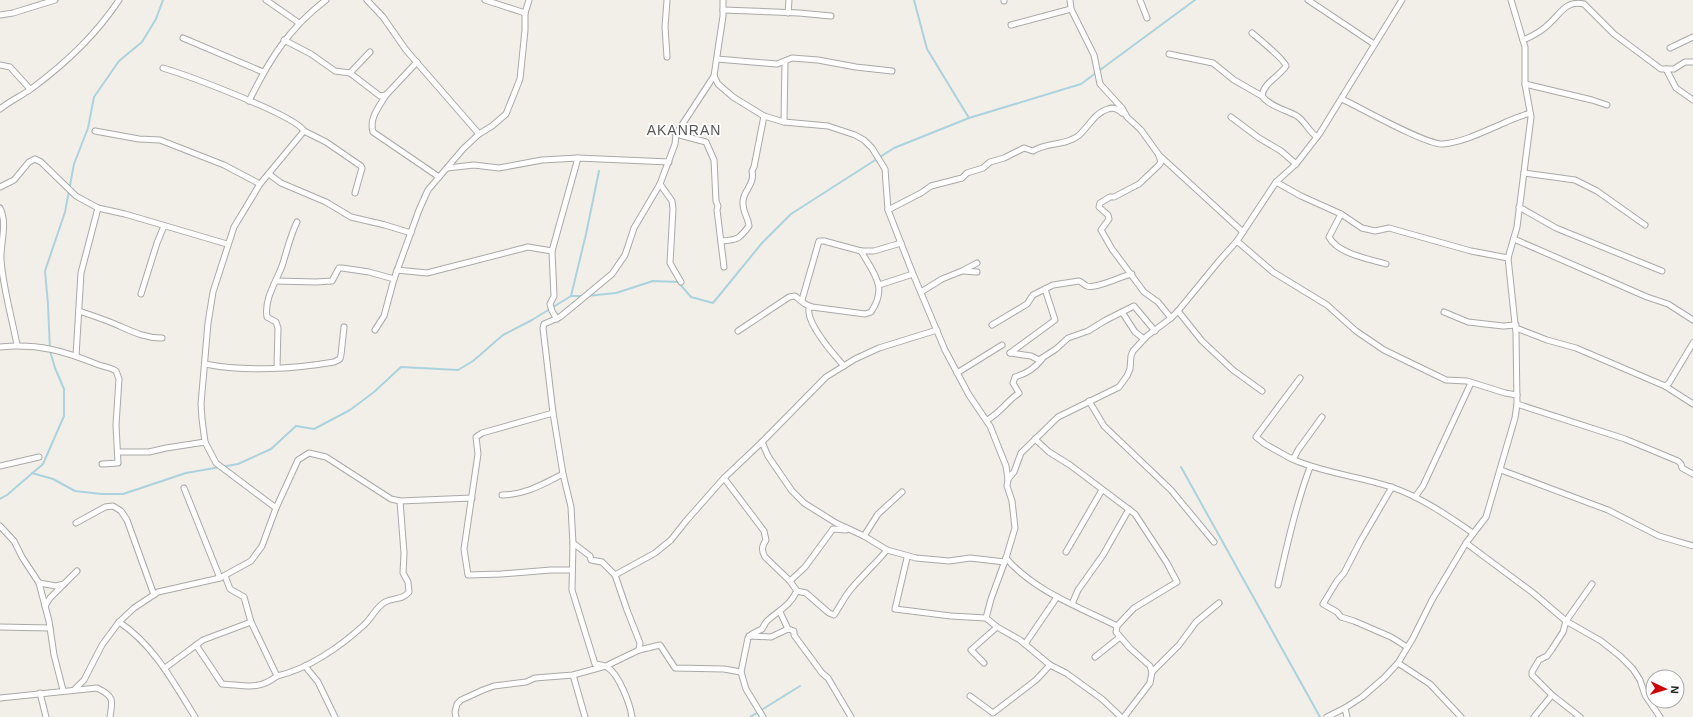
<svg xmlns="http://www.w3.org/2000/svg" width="1693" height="717" font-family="Helvetica,sans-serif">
	<rect width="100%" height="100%" fill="#f2efe9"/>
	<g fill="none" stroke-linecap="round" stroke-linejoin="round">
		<g stroke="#aad3df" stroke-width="2">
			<path d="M914 0 927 49 969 118"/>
			<path d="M571 296 586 234 599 171"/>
			<path d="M587 296 616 293 653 281 678 282 691 297 713 303 762 243 791 214 894 148 969 118 1081 84 1195 0"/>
			<path d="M1181 467 1320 717"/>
			<path d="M32 473 53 479 75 491 101 494H123L186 473 238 464 271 449 296 426 314 429 350 410 374 392 401 367 458 370 473 361 503 335 532 320 571 296H582"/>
			<path d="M0 499 7 495 43 464 64 416V389L55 368 50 351 48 304 45 271 65 212 74 164 88 128 94 97 119 61 142 42 156 19 163 0"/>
			<path d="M750 717 800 686"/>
		</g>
		<defs>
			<g id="street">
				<path d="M266 0 299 23"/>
				<path d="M367 0 383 17 406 50 479 134"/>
				<path d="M485 0 525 13"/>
				<path d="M667 0 665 27 667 57"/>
				<path d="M723 0V16L714 76 718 84 733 97 764 116 784 122 828 126 855 135 864 140 872 148 885 169 888 210 913 274 945 350 969 395 990 426 1006 466 1008 479 1007 486 1012 501 1015 528 1006 558 991 599 986 618 997 627 1020 640 1050 665 1066 673 1102 699 1121 717"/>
				<path d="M1004 0V1"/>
				<path d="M1070 0 1071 9 1094 55 1100 84 1122 108 1127 117 1141 130 1159 155 1243 232"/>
				<path d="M1140 0 1147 18"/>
				<path d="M1308 0 1374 44"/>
				<path d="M723 10 799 13 831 16"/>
				<path d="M788 13 789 0"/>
				<path d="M0 15 13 13 55 0"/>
				<path d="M1011 25 1071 9"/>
				<path d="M1252 33C1259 39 1285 60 1286 66 1280 76 1263 83 1262 96 1269 106 1286 110 1297 116 1305 121 1309 132 1317 137"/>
				<path d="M183 38 263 72"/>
				<path d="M284 40 311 54 335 71 350 73 380 96 386 95 417 62"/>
				<path d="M1523 40C1533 36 1542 31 1550 23 1561 13 1566 0 1584 4L1614 34 1661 69H1674L1685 62H1693"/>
				<path d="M1670 48 1693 37"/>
				<path d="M1169 54 1213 63 1234 80 1262 96"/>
				<path d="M717 59 777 64 792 58 818 60 856 67 892 71"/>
				<path d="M0 65 10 67 30 89"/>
				<path d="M163 68C186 75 295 115 304 131L260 184 234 227 213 292 208 323 201 404 202 419 205 442 216 463 276 508"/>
				<path d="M1666 69 1676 88 1693 100"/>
				<path d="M350 73 370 52"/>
				<path d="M1525 84 1592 100 1607 105"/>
				<path d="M386 95C379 107 369 118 373 132L439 177"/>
				<path d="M1342 99C1361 108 1426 145 1443 144 1464 142 1485 131 1504 123 1512 119 1521 116 1530 113"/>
				<path d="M249 101C269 60 289 28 326 0"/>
				<path d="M0 109C10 101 21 96 31 89 65 64 96 35 119 0"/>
				<path d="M1231 117 1259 138 1281 151 1296 164"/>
				<path d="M784 122 785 62"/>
				<path d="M95 131 139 139 160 140 224 165 260 184"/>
				<path d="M304 131 326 142 361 166 362 168 355 193"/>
				<path d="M676 134 706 142 714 160 716 201 718 206 717 210 724 267"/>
				<path d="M1159 156 1161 162 1159 165 1139 184 1114 197H1110L1100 203 1099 207 1108 215 1109 219 1101 230 1112 249 1144 292 1158 302 1171 318"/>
				<path d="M447 168 474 165 499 168 542 160 578 158 669 162"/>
				<path d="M1524 173 1575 180 1597 191 1645 225"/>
				<path d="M269 174 281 183 326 202 351 217 385 225 411 233"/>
				<path d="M1276 182 1301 196 1341 214 1362 228 1375 231 1389 228 1471 251 1508 258"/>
				<path d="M660 184 672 201 673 209 670 263 681 282"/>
				<path d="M0 187 14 180 29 162 35 159 41 162 76 196 98 208 125 214 227 244"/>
				<path d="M1519 207 1556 228 1662 271"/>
				<path d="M0 208C8 225 0 243 1 260 3 288 12 318 17 345"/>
				<path d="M888 210 921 193 931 186 962 178 967 173 983 168 990 162 1004 158 1024 148 1033 151C1047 142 1065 146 1078 136 1088 128 1094 113 1108 109 1113 107 1118 109 1122 113"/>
				<path d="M1341 214 1329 237C1338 254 1369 259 1386 264"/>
				<path d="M1514 239 1647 297 1668 304 1693 320"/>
				<path d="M721 241C738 240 739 239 749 226 748 217 742 211 743 201 744 190 755 184 752 171L754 167 764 116"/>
				<path d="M1237 241 1273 272 1327 305 1356 331 1384 350 1446 380 1467 381 1505 393 1517 395"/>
				<path d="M397 270 427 273 528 247 552 251"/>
				<path d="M963 271 977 272"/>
				<path d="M276 281 316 282 332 281 339 268H342L369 272 394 279"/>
				<path d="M879 285 913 274"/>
				<path d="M921 292 942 279 962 271 977 263"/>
				<path d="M141 294 157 243 164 226"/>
				<path d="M802 300 819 241H824L861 251H874L901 243"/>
				<path d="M812 307 809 308C806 323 834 355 844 366"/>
				<path d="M79 311C91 315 103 319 115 324 131 331 144 338 162 338"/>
				<path d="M1178 311 1202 341 1233 370 1262 391"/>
				<path d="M1122 312 1135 332 1144 339"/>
				<path d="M1444 312 1468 322 1503 326 1516 325"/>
				<path d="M557 319 552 311 550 304 554 296 552 251 578 158"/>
				<path d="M992 325 1027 304 1033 295 1053 285 1079 281C1082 282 1084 285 1087 286 1097 289 1121 276 1132 274"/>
				<path d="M1516 328 1547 340 1576 348 1665 386 1693 404"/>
				<path d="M375 330 384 316 394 279 419 210 428 190 463 149 479 134 492 126 506 114 520 79 525 30V13L529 0"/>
				<path d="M738 331 789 297 795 296 805 304 812 307 865 314 871 312C888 287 874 274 861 251"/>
				<path d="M0 347C38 343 64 351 99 365 105 367 112 368 116 371L119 379 116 425 118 463 102 464"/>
				<path d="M1010 353 1031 356 1039 360 1056 349 1068 338 1088 331 1106 320 1134 306 1155 331"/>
				<path d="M1010 353 1055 320 1045 289"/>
				<path d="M76 356 81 273 98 208"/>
				<path d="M205 364C245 372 294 369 334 362L340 359 341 355 344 327"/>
				<path d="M277 367 278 328 276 322 267 317C264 299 276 282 282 266 287 251 290 236 297 222"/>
				<path d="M957 373 1002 345"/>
				<path d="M1300 378 1256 437 1265 444 1290 458H1294L1298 450 1322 417"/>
				<path d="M1665 386 1669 383 1693 343"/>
				<path d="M1089 401 1104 426 1171 490 1214 542"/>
				<path d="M1517 404 1625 439 1678 461 1681 464 1682 468 1693 474"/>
				<path d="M553 413 482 433 476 437 478 454 464 549 468 575 501 574 551 570H572"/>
				<path d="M987 420C1000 413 1007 401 1019 393L1013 383 1015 377C1026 374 1035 368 1042 359"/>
				<path d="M1035 439 1049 452 1070 465 1135 514 1167 563 1177 582 1134 608 1117 626"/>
				<path d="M762 442 768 456 781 475 792 491 804 503 836 523 864 536 887 550 916 558 949 561 970 558 1005 562"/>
				<path d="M118 452H149L166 448 205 442"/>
				<path d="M1292 459C1323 473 1358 476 1391 487 1421 497 1448 516 1473 533"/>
				<path d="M0 466 39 457"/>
				<path d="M1501 470 1608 510 1659 536 1693 546"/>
				<path d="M724 478 764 531 766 540C762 546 761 550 765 557L790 581 797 591 806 593 829 613 834 615C840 607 844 597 851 589 863 575 876 563 887 550"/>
				<path d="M1008 479 1014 472 1021 453 1058 417 1119 387 1127 376 1130 369 1131 356 1133 351 1147 336 1171 318 1178 311 1219 261 1237 241 1276 182 1296 164 1320 133 1402 0"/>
				<path d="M1392 487 1360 542 1344 573 1337 581 1323 604 1337 612 1341 617 1354 621 1391 637 1407 647"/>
				<path d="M184 488 220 578"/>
				<path d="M502 495C525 495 543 484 563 474"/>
				<path d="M1415 497 1423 486 1471 383"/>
				<path d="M76 523 105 507 113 506 121 511 127 520 154 595"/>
				<path d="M0 526 14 541 22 557 39 583 49 621 54 655 63 690"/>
				<path d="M864 536 878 514 902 492"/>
				<path d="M573 543 590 556 591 560 602 562 615 575 627 610 640 643 639 650"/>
				<path d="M1466 543 1532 592 1566 621 1601 641 1620 656 1633 669 1640 680 1645 695 1660 717"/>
				<path d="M1066 552 1102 490"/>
				<path d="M907 558 895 609 951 616 986 618"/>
				<path d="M1006 558C1034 591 1079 607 1117 626L1116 632 1130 648 1150 666 1152 672 1150 683 1124 717"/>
				<path d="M615 575 655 553 671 540 686 521 724 478 762 442 826 377 855 359 879 348 937 330"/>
				<path d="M225 576 230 589 244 597 251 622 277 676C308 669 340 647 364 625 371 619 376 607 385 602 394 597 401 601 409 592L408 582 403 573 404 553 400 501"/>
				<path d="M790 581 805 567 833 529 846 530"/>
				<path d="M39 583 56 586 64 584"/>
				<path d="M1278 585C1287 545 1296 505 1310 467"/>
				<path d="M1072 604 1078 590 1103 555 1129 509"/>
				<path d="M45 606 50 598 77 571"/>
				<path d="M780 612 788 629 794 631V635L822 673 828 678 851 717"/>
				<path d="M119 622C153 644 174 683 195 717"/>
				<path d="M0 627 50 628"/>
				<path d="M749 636 771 637 788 629"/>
				<path d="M1025 644 1057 597"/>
				<path d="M196 645 222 684C244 685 258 691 277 676"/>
				<path d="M1095 657 1120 637"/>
				<path d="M984 663 971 650 997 627"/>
				<path d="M1398 663 1430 684 1461 717"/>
				<path d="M305 666 318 682 335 717"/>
				<path d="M165 668 203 640 251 622"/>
				<path d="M1152 672 1179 645 1196 622 1219 603"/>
				<path d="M573 675 585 717"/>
				<path d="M75 689 84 680 102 645 119 622 134 608 158 592 220 578 251 561 262 546 276 508 298 460 309 453 326 457 391 499 400 501 472 498"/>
				<path d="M40 693 46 717"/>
				<path d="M970 696 993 713 1036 680 1050 665"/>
				<path d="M0 698 97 688C114 696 113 700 110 717"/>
				<path d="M1345 708 1347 717"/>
				<path d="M456 717 455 712 457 704 461 700 483 690 494 686 526 682 535 678 573 675 606 666 639 650 660 645 675 668 724 669 741 672"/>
				<path d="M632 717C630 704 619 674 607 667 604 665 599 665 595 664L572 590 573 543 571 507 563 474 553 413 543 328 544 324 560 317 612 274 625 255 634 228 660 184 675 144 676 134 714 76"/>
				<path d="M763 717 746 689 741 672 748 638 752 634 762 629C764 626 765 623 767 621 780 609 788 608 797 591"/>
				<path d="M1327 717 1345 708 1362 697 1384 678 1398 663 1413 638 1432 600 1466 543 1486 517 1515 418 1517 404 1516 333 1508 258 1517 227 1531 117 1525 84V47L1511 0"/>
				<path d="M1534 717 1552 695"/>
				<path d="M1580 717 1552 695 1532 675V672L1539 660 1547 656 1552 649 1563 632 1566 621 1592 584"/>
			</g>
		</defs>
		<use href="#street" stroke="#a9a9a9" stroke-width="7"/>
		<use href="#street" stroke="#fff" stroke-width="5"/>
	</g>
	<g text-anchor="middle" stroke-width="3.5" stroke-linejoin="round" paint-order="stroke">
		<g font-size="14" letter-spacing="1" fill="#555" stroke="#fff">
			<text x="684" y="135">AKANRAN</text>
		</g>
	</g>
	<g transform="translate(1665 689) rotate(94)"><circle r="19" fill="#ffffff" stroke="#a7a7a7"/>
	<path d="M0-3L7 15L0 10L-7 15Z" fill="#d40000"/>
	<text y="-6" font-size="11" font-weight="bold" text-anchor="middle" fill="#222222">N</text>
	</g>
</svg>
